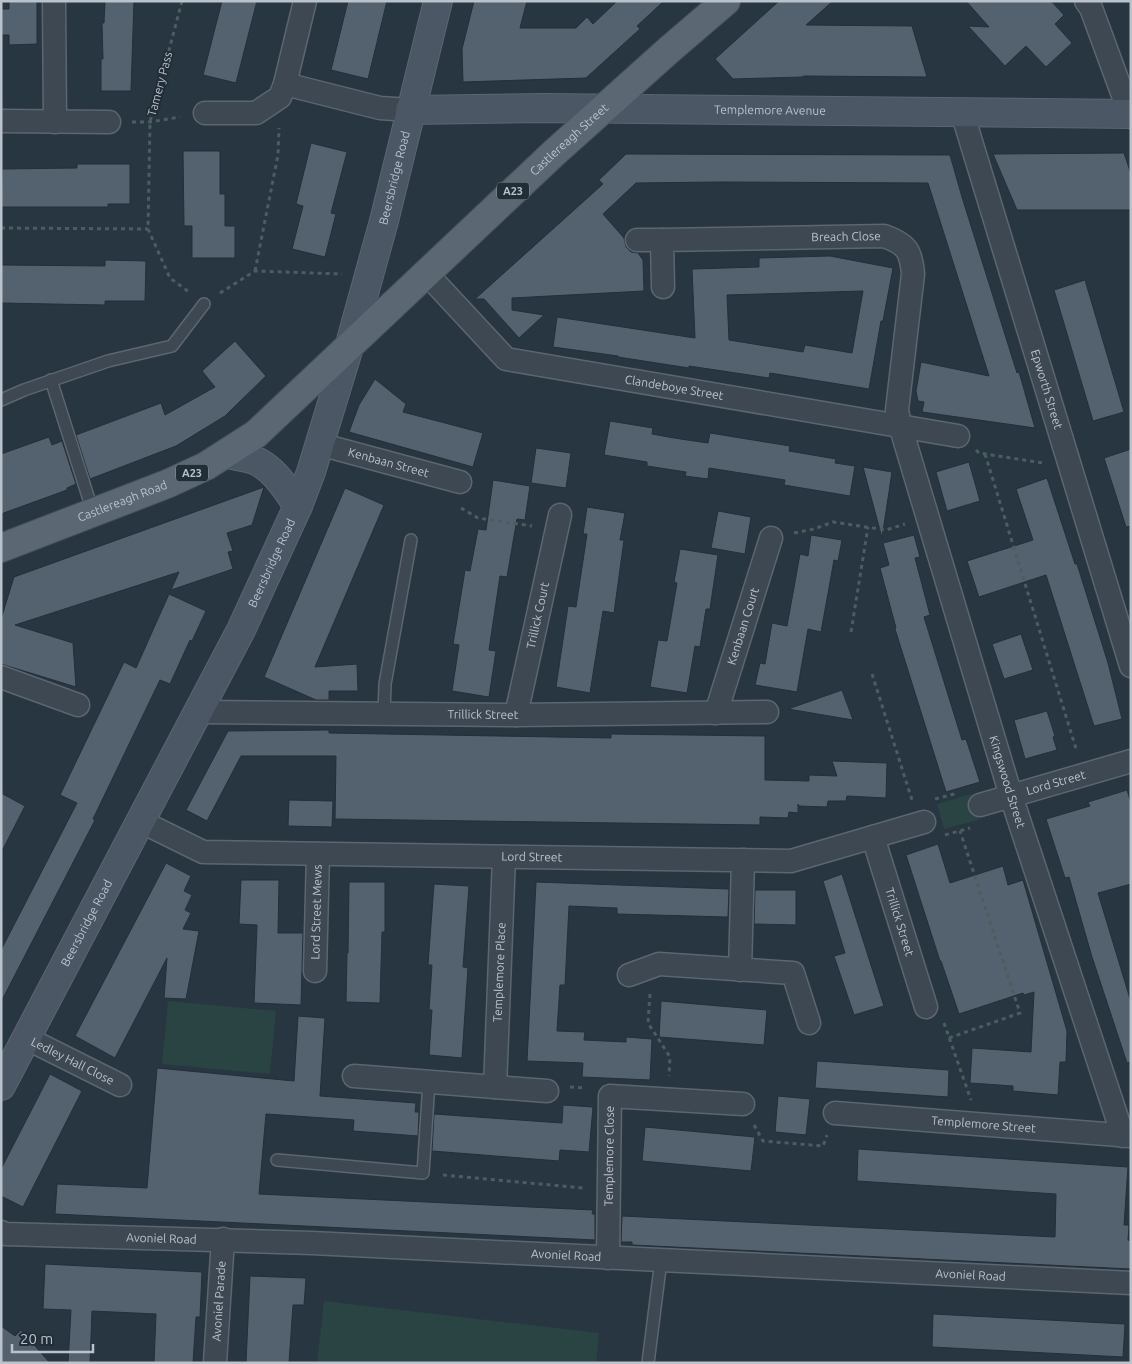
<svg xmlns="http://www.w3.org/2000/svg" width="1132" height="1364" font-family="Ubuntu,sans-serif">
	<rect width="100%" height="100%" fill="#283642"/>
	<g fill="#2a4343">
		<path d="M971 794 978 820 944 829 937 804Z"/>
		<path d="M168 1001 276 1011 270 1074 162 1064Z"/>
		<path d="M324 1301 599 1333 596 1363H317Z"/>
	</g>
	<g fill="#54616f" stroke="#232f39" fill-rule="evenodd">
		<path d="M9 1H37V44L9 45V35H1V9H9Z"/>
		<path d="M105 1H134L131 91H101V59H103L102 23H104Z"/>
		<path d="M222 1H257L236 83 203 75Z"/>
		<path d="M348 1H387L368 79 331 70Z"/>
		<path d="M474 1H527L520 28H576L587 17 593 24 617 1H664L637 26 640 29 586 78 463 82 462 49Z"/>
		<path d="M779 1H833L806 25 912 26 927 77 804 76 802 77 733 79 715 59Z"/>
		<path d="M966 1H1051L1064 15 1055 24 1072 43 1046 67 1026 46 1005 66 968 26 989 27Z"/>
		<path d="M311 143 347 152 331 213 336 214 325 257 292 249 303 206 296 204Z"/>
		<path d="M183 151H220V194H225V226H235V258H192V226H184Z"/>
		<path d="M1124 153 1131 174V210H1017L993 154Z"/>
		<path d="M626 154 950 155 962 197 1017 373 1019 372 1035 428 922 412 924 402 918 401 916 391 921 362 989 376 928 183 720 182 636 183 603 214 624 238 626 247 631 252 638 253 643 260 644 291 512 298V310L544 315 519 338 484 299H475L603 184 599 180Z"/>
		<path d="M77 164H130V204H108V207H1L2 169 77 168Z"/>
		<path d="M830 256 893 268 883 321H881L869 389 770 373 769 378 689 366V368L618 357V356L553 347 557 317 695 338 692 269 759 267V258ZM863 291 852 353 805 345 803 352 729 340 727 295Z"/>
		<path d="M105 260 146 261 145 301H105V305L1 303V265L105 266Z"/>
		<path d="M1085 280 1124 412 1093 421 1054 290Z"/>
		<path d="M235 341 266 376 225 416 176 446 90 479 76 435 161 403 165 415 215 387 202 371Z"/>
		<path d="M375 379 406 404 403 412 483 433 473 467 349 432 359 405Z"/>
		<path d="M610 421 653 428 652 434 674 438 708 443 710 433 790 446 789 451 836 459 835 463 855 466 850 496 784 485 785 480 709 468 708 479 685 476 686 472 647 466V462L604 455Z"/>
		<path d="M49 437 52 445 62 441 76 484 67 488V490L1 514V454Z"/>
		<path d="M536 448 571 453 566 488 531 483Z"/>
		<path d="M1131 449V526L1126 527 1104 458Z"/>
		<path d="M969 462 980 501 947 511 936 472Z"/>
		<path d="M863 467 892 472 882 538Z"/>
		<path d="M1047 478 1075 564H1077L1108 663 1122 719 1094 726 1046 575 979 597 967 561 1033 540 1016 489Z"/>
		<path d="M493 480 530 486 525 520 517 519 507 577 500 576 489 650 496 651 489 697 452 691 459 645 453 644 465 570 470 571 478 529 486 530Z"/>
		<path d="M264 487 252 525 227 533 233 551 228 552 233 569 171 590 179 572 15 625 73 643 76 687 1 664V619L14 577Z"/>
		<path d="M345 488 384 505 315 667 357 664 358 691H329V700H316L264 677Z"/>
		<path d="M587 507 625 513 620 540H624L614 613 603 611 590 693 556 687 568 606 576 607 587 534H583Z"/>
		<path d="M718 511 751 517 745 554 711 548Z"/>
		<path d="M811 535 842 540 838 561 834 560 821 632 808 629 797 692 755 685 760 663 765 664 772 623 787 626 800 554 808 556Z"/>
		<path d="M914 535 920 557 915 558 930 615 924 617 962 740 966 739 980 782 946 792 895 629 896 628 880 568 889 565 883 543Z"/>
		<path d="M680 549 718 555 710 609H706L700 647 695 646 687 693 650 687 658 640 667 641 677 583 674 582Z"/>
		<path d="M169 594 206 611 192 641 190 640 170 684 160 680 93 819 95 820 1 1002V950L77 803 60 795 124 662 136 668Z"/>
		<path d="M1021 634 1033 670 1004 679 992 644Z"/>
		<path d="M842 690 853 720 788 709Z"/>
		<path d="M1047 711 1055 736 1053 737 1057 750 1025 759 1014 720Z"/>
		<path d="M329 730V733L611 738V734L765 736V780L809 781V775L837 776 832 761 887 763 886 798 847 796 846 801H828L827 807 799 806 798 804V813L789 812 788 818 760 817V825L335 819 336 756H241L207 821 186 810 228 731Z"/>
		<path d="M1127 790 1131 803V884L1098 893 1131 1002V1062L1127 1063 1092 957 1069 877 1065 878 1046 819 1090 806 1088 802Z"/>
		<path d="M1 793 25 806 1 853Z"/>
		<path d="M289 800 333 801 332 827 288 826Z"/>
		<path d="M938 844 950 883 1003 866 1008 885 1023 880 1067 1031 1066 1062H1060L1058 1095 1013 1091V1086L970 1083 972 1048 1031 1052 1034 992 1024 995 1023 993 959 1014 941 961H940L906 855Z"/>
		<path d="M166 863 191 876 184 891 192 895 185 910 191 913 183 929 199 931 186 999 164 998 167 958 115 1058 75 1036Z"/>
		<path d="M842 874 884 1006 854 1015 834 956 845 953 823 881Z"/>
		<path d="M241 880H279L278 933H303L301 1005 254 1003 257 925 239 924Z"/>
		<path d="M349 882H385V932H382L380 1003 346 1002 347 953H348Z"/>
		<path d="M536 882 729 889 728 917 617 914V908L569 906 565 985H560L557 1031 585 1032 584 1040 626 1042V1037L652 1039 650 1080 582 1077 583 1063 527 1061Z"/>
		<path d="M434 884 469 886 463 967 468 968 462 1058 429 1055 432 1010H429L432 965H428Z"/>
		<path d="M755 890H796V925L754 924Z"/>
		<path d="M661 1001 767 1010 764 1045 659 1037Z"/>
		<path d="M298 1016 325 1018 320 1096 416 1103 415 1112H419L418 1136 353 1131 354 1120 266 1114 259 1194 593 1210 592 1214H595V1240L55 1214 57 1184 147 1188 157 1068 294 1081Z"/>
		<path d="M817 1061 949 1070 948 1097 815 1088Z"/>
		<path d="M50 1074 82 1091 23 1207 1 1196V1169Z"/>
		<path d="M778 1096 810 1099 806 1135 775 1132Z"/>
		<path d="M563 1105 593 1107 589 1152 560 1150 559 1161 432 1151 434 1114 562 1123Z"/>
		<path d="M645 1127 755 1137 751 1171 642 1161Z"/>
		<path d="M858 1149 1128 1167 1124 1225H1129L1128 1240 1131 1241V1269L632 1245V1242H621L622 1216 1055 1237 1056 1194 857 1181Z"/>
		<path d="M45 1264 202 1272 200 1317H196L193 1363H154L156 1314 92 1311 90 1363H68L71 1310 43 1309Z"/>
		<path d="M250 1276 306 1278 304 1305H293L289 1363H246Z"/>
		<path d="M933 1314 1125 1324 1123 1357 932 1347Z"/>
		<path d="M1 1326 15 1336 21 1330 50 1363H1Z"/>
	</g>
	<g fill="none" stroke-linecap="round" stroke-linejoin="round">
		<defs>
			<g id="lane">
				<path d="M51 380 93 512"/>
				<path d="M1 400 24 390 108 361 172 346 204 304"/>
				<path d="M384 714 385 684 411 540"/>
				<path d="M277 1160 423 1173 429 1082"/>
				<path d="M648 1363 661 1260"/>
			</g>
			<g id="street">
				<path d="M54 1 55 122"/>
				<path d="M1086 1 1091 8 1131 117"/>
				<path d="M285 84 380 108 410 110"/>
				<path id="s1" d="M962 112 1131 666"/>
				<path d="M205 113H256L280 97 285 84 305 1"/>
				<path d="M1 121 109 122"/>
				<path d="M637 240H662"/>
				<path id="s2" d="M426 273 506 359 958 436"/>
				<path id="s3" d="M663 287 662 240 884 236C907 244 911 251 913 274L897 410 900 425 1011 796 1123 1136"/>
				<path id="s4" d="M319 444 460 482"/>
				<path d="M1 677 78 705"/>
				<path id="s5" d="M198 712 516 715 767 712"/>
				<path id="s6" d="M716 713 771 538"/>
				<path id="s7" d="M516 715 560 515"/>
				<path id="s8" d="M980 805 1131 761"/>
				<path id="s9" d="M140 821 203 852 791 861 924 822"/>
				<path id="s10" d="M873 837 926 1007"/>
				<path d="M740 970 743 860"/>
				<path id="s11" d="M315 971 318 854"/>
				<path d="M629 975 659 964 793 973 809 1023"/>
				<path id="s12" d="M26 1038 120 1085"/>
				<path d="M354 1076 547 1091"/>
				<path id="s13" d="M495 1087 504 857"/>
				<path id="s14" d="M835 1113 1131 1136"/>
				<path id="s15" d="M1 1232 5 1234 312 1243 1131 1283"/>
				<path id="s16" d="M608 1258 610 1096 743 1104"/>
				<path id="s17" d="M215 1363 223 1239"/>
			</g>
			<g id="secondary">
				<path id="s18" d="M410 110 544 108 1131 114"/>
				<path d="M227 454C235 456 246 457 254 460 274 468 286 489 298 506"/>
				<path id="s19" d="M1 1086 241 630 298 506 311 472 350 344 384 221 438 1"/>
			</g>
			<g id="primary">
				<path id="s20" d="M1 548 167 484 206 466 256 434 554 153 670 49 726 1"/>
			</g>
		</defs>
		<use href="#lane" stroke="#5b666f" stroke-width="14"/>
		<use href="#street" stroke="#5b666f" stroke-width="25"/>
		<use href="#secondary" stroke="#5b666f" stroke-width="30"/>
		<use href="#primary" stroke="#46515b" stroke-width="30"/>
		<g stroke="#495f5f" stroke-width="3" stroke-dasharray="4 4" stroke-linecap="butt">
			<path d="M182 1 150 122 148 229 170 278 189 292"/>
			<path d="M132 122H150L180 117"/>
			<path d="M1 228 148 229"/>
			<path d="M255 271 278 155 279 128"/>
			<path d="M220 293 255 271 342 274"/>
			<path d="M976 450 979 453 1043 463"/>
			<path d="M985 454 1077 752"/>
			<path d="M461 508 478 518 532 526"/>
			<path d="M794 533 814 529 833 522 886 530 905 524"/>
			<path d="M851 632 868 527"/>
			<path d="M872 674 912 800"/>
			<path d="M935 799 958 793"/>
			<path d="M945 835 970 828"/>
			<path d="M650 994 648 1023 670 1057 669 1076"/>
			<path d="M944 1023 971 1100"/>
			<path d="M949 1038 1020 1013 960 831"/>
			<path d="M570 1087 586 1088"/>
			<path d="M754 1125 763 1141 823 1146 827 1135"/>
			<path d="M443 1175 583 1188"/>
		</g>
		<use href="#lane" stroke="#3d4852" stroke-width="11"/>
		<use href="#street" stroke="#3d4852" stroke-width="22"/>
		<use href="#secondary" stroke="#4b5765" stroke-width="28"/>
		<use href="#primary" stroke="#5b6772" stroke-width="28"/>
	</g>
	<g text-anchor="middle" stroke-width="4" stroke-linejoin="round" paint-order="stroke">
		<g fill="#212d37" stroke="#8c969f" stroke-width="1">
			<rect x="497" y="182.5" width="32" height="17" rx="4"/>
			<rect x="176" y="464.5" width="32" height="17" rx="4"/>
		</g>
		<g font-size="11" font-weight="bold" fill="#bac3cc">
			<text x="513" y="195">A23</text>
			<text x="192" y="477">A23</text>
		</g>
		<g font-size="12" fill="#bac3cc" stroke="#212d37">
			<text transform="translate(160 84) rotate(-75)" y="4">Tamery Pass</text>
			<text dy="4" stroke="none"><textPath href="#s18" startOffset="360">Templemore Avenue</textPath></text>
			<text dy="4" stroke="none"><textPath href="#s20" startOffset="710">Castlereagh Street</textPath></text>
			<text dy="4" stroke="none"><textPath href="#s19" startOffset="994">Beersbridge Road</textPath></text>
			<text dy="4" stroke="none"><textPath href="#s3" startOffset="231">Breach Close</textPath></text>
			<text dy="4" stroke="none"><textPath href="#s2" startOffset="288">Clandeboye Street</textPath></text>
			<text dy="4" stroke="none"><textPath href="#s1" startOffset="290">Epworth Street</textPath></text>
			<text dy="4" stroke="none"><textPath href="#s4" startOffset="72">Kenbaan Street</textPath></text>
			<text dy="4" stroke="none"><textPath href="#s20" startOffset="130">Castlereagh Road</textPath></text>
			<text dy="4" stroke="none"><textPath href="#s19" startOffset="589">Beersbridge Road</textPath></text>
			<text dy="4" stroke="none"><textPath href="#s7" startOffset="102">Trillick Court</textPath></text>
			<text dy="4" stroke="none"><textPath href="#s6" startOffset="91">Kenbaan Court</textPath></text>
			<text dy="4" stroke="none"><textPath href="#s5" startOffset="285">Trillick Street</textPath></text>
			<text dy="4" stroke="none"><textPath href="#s3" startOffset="846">Kingswood Street</textPath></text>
			<text dy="4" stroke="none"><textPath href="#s8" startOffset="79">Lord Street</textPath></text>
			<text dy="4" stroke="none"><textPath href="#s9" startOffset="399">Lord Street</textPath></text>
			<text dy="4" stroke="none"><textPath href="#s11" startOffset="59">Lord Street Mews</textPath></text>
			<text dy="4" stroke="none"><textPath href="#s10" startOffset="89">Trillick Street</textPath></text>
			<text dy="4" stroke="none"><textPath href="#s19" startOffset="184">Beersbridge Road</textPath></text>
			<text dy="4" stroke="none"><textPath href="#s13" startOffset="115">Templemore Place</textPath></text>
			<text dy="4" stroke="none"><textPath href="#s12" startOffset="52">Ledley Hall Close</textPath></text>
			<text dy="4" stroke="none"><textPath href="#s14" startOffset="149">Templemore Street</textPath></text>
			<text dy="4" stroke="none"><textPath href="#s16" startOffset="102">Templemore Close</textPath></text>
			<text dy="4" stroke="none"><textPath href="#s15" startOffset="161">Avoniel Road</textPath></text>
			<text dy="4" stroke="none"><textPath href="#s15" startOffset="566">Avoniel Road</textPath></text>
			<text dy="4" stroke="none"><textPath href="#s15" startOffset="971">Avoniel Road</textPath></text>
			<text dy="4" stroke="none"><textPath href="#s17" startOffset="62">Avoniel Parade</textPath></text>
		</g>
	</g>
	<rect width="1132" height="1364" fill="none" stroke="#bac3cc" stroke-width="5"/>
	<path d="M12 1344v8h81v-8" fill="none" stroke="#bac3cc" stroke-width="2.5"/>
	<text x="20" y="1344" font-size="15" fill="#bac3cc" stroke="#212d37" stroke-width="4" paint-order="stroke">20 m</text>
</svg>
